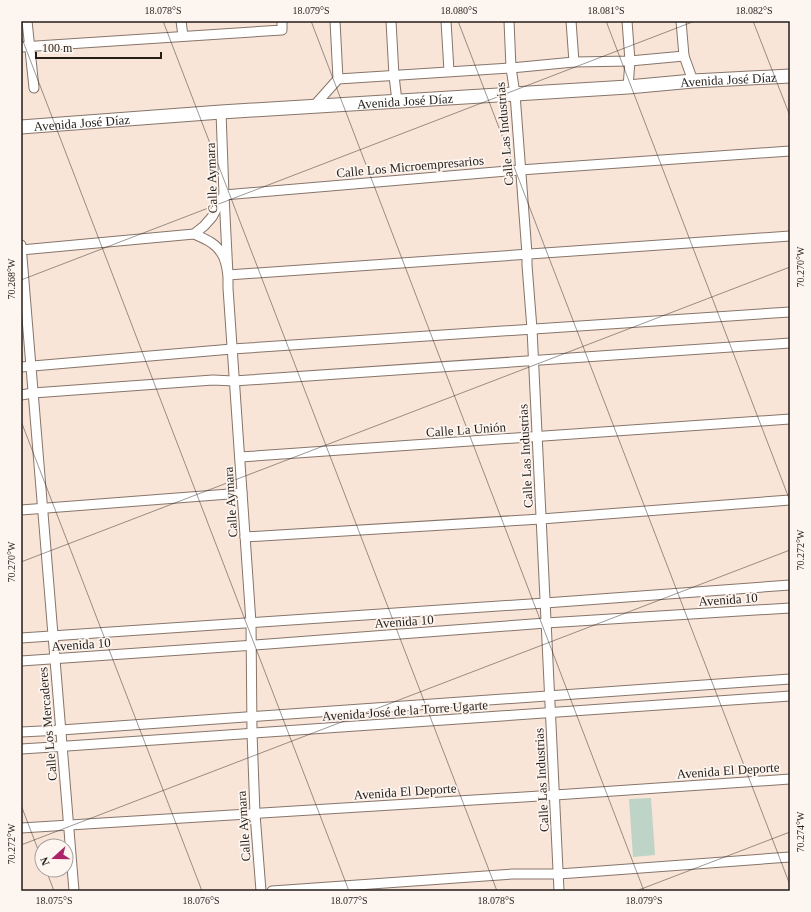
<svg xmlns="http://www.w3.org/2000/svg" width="811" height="912" font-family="'Times New Roman',serif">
	<rect width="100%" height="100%" fill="#f9e5d8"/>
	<path fill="#bdd4c6" d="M651 798 655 855 633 857 629 799Z"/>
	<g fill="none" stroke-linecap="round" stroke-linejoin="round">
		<defs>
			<g id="street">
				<path d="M27 21 34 88"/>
				<path d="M181 21 183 36"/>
				<path d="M391 21 394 76 397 101"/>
				<path d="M446 21 449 71"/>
				<path d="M509 21 511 68 515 94 527 254V265L532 329 559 891"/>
				<path d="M571 21 574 62"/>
				<path d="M627 21 630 61 628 87"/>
				<path d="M681 21 684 56"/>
				<path d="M21 47 282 30V21"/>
				<path d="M338 79 511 68 574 62 630 61 684 56 693 81"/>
				<path d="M314 106 338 79 335 21"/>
				<path d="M221 112 224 195 228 275V288L251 623 252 733 255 814 261 891"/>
				<path d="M194 234C205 239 216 243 222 254 226 260 227 269 228 275L790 236"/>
				<path d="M21 245 74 891"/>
				<path d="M21 250 194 234 204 226 212 217 224 195 520 170 790 151"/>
				<path d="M21 367 232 349 790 312"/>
				<path d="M21 395 33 393 213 380 234 381 790 343"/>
				<path d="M240 457 790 419"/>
				<path d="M21 510 242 493"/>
				<path d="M245 537 541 519 790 500"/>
				<path d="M21 638 545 603 790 585"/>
				<path d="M21 661 255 645 546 623 790 608"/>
				<path d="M21 732 61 730 790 679"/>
				<path d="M21 749 53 747 790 696"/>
				<path d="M21 828 555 795 790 779"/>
				<path d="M272 891 513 874H558L587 872 790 857"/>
			</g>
			<g id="secondary">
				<path id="s1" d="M21 127 221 112 628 87 693 81 790 76"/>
			</g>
		</defs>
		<use href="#street" stroke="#87756a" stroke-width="11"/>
		<use href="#secondary" stroke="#87756a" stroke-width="15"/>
		<use href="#street" stroke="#fff" stroke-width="9"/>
		<use href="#secondary" stroke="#fff" stroke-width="13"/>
	</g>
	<path fill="none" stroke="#241d18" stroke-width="1" stroke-opacity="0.45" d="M163 21 497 891M311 21 644 891M458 21 790 885M606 21 790 501M753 21 790 116M21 36 349 891M21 280 695 21M21 421 202 891M21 562 790 267M21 805 42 860M21 845 790 550M46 870 54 891M636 891 790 832"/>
	<g text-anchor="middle" stroke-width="3.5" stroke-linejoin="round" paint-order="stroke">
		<g font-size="13" fill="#241d18" stroke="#fdf5f0">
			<text dy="5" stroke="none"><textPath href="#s1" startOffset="709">Avenida José Díaz</textPath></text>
			<text dy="5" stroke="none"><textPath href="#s1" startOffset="385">Avenida José Díaz</textPath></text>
			<text dy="5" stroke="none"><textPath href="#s1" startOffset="61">Avenida José Díaz</textPath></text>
			<text transform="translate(504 134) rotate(-95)" y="5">Calle Las Industrias</text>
			<text transform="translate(410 166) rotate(-5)" y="5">Calle Los Microempresarios</text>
			<text transform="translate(211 178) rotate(-92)" y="5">Calle Aymara</text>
			<text transform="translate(466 429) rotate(-4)" y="5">Calle La Unión</text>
			<text transform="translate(525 456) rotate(-93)" y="5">Calle Las Industrias</text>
			<text transform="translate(230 502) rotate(-94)" y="5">Calle Aymara</text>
			<text transform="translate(728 599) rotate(-4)" y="5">Avenida 10</text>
			<text transform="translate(404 621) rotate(-4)" y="5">Avenida 10</text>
			<text transform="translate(81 644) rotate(-4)" y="5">Avenida 10</text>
			<text transform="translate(405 710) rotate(-4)" y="5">Avenida José de la Torre Ugarte</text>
			<text transform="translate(47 724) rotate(-95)" y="5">Calle Los Mercaderes</text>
			<text transform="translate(728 770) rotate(-4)" y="5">Avenida El Deporte</text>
			<text transform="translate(541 780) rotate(-93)" y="5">Calle Las Industrias</text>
			<text transform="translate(405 791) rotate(-4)" y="5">Avenida El Deporte</text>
			<text transform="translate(243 826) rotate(-94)" y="5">Calle Aymara</text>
		</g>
	</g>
	<rect width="811" height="912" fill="none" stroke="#fdf5f0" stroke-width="44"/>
	<g transform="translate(54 858) rotate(249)"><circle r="19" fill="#fdf5f0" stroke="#a69f9a"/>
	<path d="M0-3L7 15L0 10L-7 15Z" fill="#ab2369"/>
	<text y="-6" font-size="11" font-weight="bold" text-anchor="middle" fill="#241d18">N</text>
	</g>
	<path d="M36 52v6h125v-6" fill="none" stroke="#241d18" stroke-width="2"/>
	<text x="42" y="52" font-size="12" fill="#241d18" stroke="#fdf5f0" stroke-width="3" paint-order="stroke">100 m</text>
	<rect x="22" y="22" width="767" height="868" fill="none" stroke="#241d18" stroke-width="1.5"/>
	<g font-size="10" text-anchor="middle" fill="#241d18">
		<text x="163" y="14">18.078°S</text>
		<text x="311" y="14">18.079°S</text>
		<text x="459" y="14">18.080°S</text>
		<text x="606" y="14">18.081°S</text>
		<text x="754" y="14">18.082°S</text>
		<text transform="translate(800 267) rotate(-90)" y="4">70.270°W</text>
		<text transform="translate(11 279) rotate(-90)" y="4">70.268°W</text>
		<text transform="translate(800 550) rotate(-90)" y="4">70.272°W</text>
		<text transform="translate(11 562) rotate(-90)" y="4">70.270°W</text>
		<text transform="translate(800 832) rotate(-90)" y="4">70.274°W</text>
		<text transform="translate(11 844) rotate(-90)" y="4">70.272°W</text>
		<text x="54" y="904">18.075°S</text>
		<text x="201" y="904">18.076°S</text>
		<text x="349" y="904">18.077°S</text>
		<text x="496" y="904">18.078°S</text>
		<text x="644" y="904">18.079°S</text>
	</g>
</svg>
